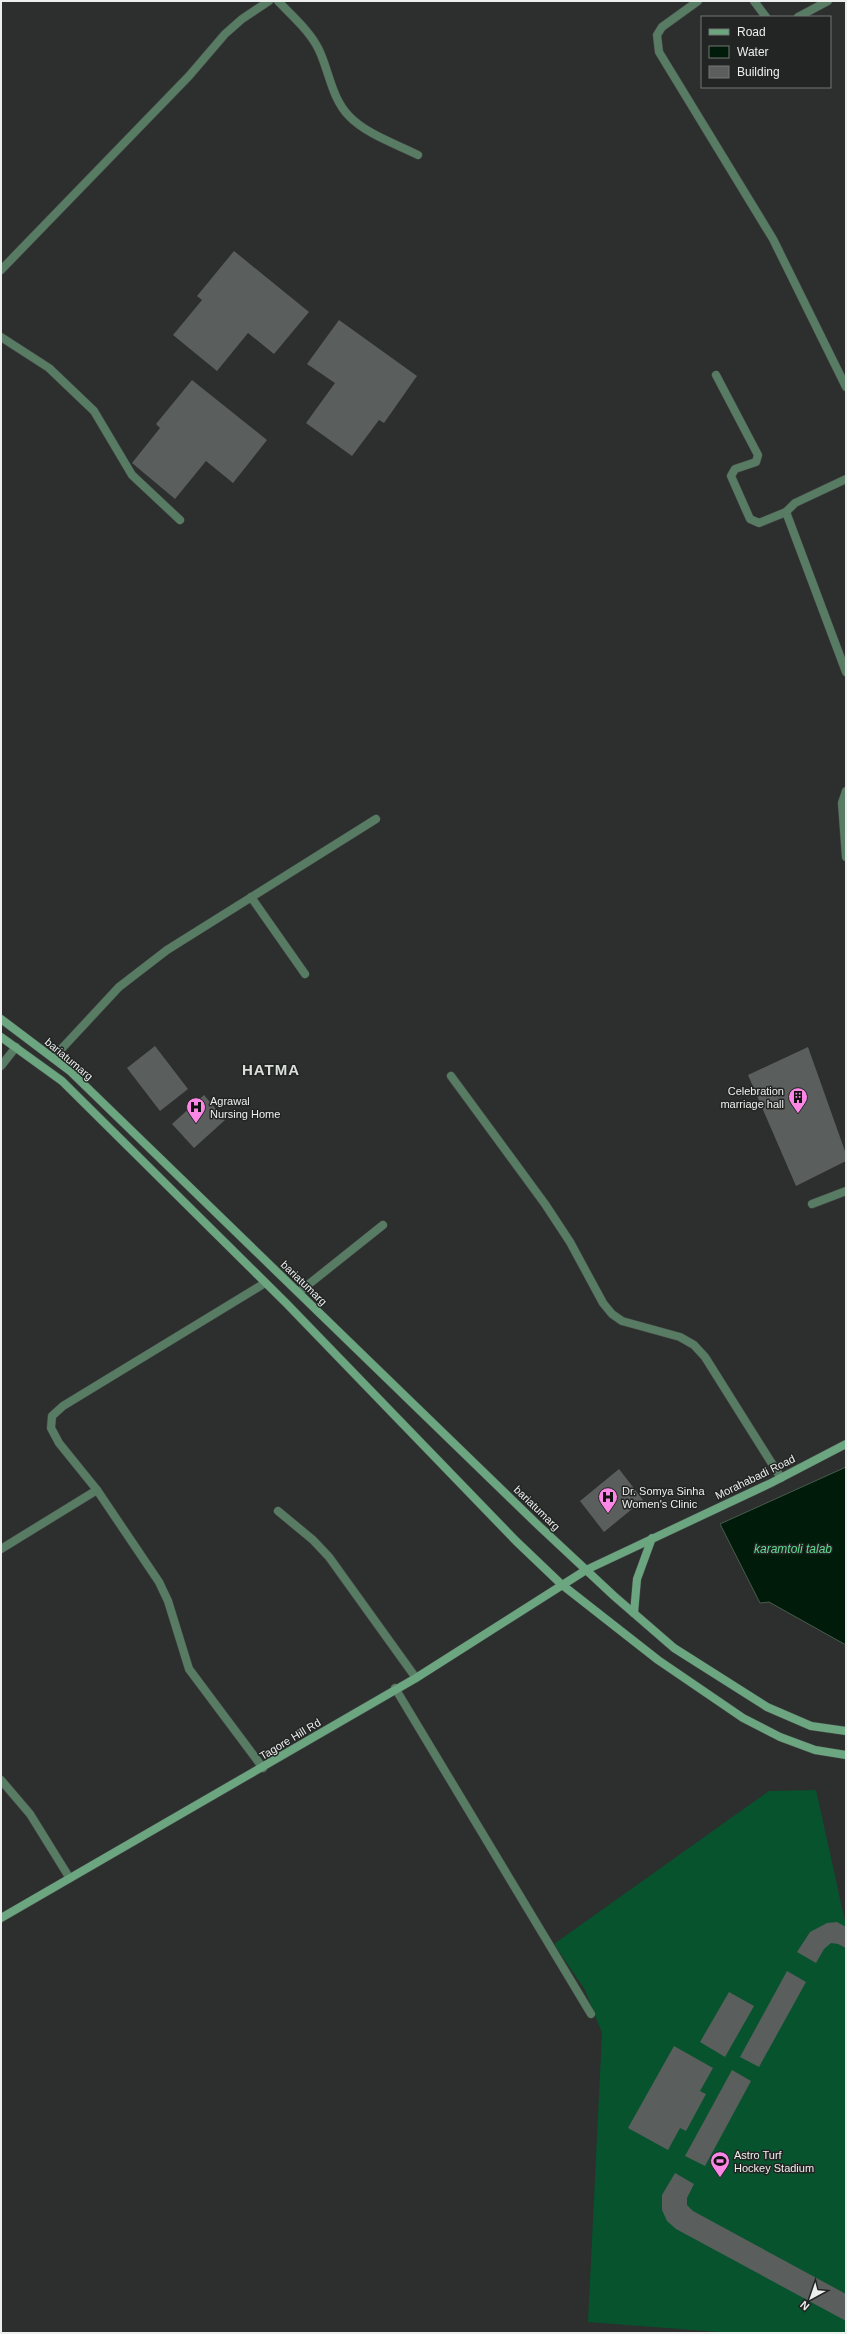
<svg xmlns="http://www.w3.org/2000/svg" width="847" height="2334" font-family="Helvetica,sans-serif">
	<rect width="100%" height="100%" fill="#2c2f2d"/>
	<path fill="#07532e" d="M816 1790 846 1926V2333H732L588 2322 602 2033 585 1990 554 1944 769 1791Z"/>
	<path fill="#001b0a" stroke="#475b4e" d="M846 1467V1645L769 1602 760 1603 720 1524Z"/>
	<g fill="#5a5e5c">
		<path d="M234 251 309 312 274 354 248 333 217 371 173 335 202 300 197 296Z"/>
		<path d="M339 320 417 376 384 423 379 420 352 456 306 423 335 383 307 364Z"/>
		<path d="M192 380 267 440 233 483 206 461 175 499 132 463 160 428 156 424Z"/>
		<path d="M155 1046 188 1089 160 1111 127 1068Z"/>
		<path d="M808 1047 846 1154V1161L796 1186 748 1075Z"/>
		<path d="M204 1095 225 1120 194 1148 172 1124Z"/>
		<path d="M619 1469 643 1500 604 1532 580 1501Z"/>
		<path d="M837 1922 846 1927V1948L838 1944 831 1943 824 1949 816 1963 797 1952 810 1932 827 1923Z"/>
		<path d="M787 1971 806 1982 759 2067 740 2057Z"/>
		<path d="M729 1992 754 2006 725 2057 700 2042Z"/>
		<path d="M674 2046 713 2068 700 2091 706 2094 686 2131 680 2128 668 2150 628 2128Z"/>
		<path d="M732 2070 751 2081 705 2166 685 2156Z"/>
		<path d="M675 2173 694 2184 687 2198V2205L693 2211 846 2294V2321L676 2229 667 2221 662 2210V2195Z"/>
	</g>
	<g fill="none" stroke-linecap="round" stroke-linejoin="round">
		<defs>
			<g id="service">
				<path d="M278 1C292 16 310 31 319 50 329 71 332 99 349 116 366 134 396 144 418 155"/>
				<path d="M251 897 305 974"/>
				<path d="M53 1058 119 987 167 950 376 819"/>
				<path d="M451 1076 545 1204 570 1242 603 1303 612 1314 622 1321 680 1337 694 1345 705 1357 781 1478"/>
				<path d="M812 1204 846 1191"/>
				<path d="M299 1292 383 1225"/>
				<path d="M395 1688 591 2014"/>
			</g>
			<g id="minor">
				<path d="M698 1 662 27 657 35 659 52 773 239 846 387"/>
				<path d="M754 1 766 17"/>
				<path d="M798 17 828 1"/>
				<path d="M1 270 189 76 225 34 242 19 269 1"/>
				<path d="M1 337 49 368 94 411 132 475 180 520"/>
				<path d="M716 375 758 455 756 462 735 469 731 476 750 519 759 523 786 512"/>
				<path d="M846 479 795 503 786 512 846 672"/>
				<path d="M846 791 842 803 846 857"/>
				<path d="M1 1066 16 1047"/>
				<path d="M278 1511 313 1540 329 1557 416 1678"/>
				<path d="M1 1549 97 1490"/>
				<path d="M263 1768 189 1669 168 1601 159 1582 97 1490 59 1443 51 1428 52 1416 63 1406 265 1283"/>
				<path d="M1 1780 30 1814 69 1877"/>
			</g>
			<g id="secondary">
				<path d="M1 1019 70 1071 539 1526 614 1596 674 1648 767 1707 811 1726 846 1731"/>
				<path d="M1 1037 62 1081 286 1303 516 1541 561 1584 658 1660 743 1718 780 1737 815 1750 846 1755"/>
				<path d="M634 1613 637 1579 652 1538"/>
				<path d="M1 1918 416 1678 586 1570 771 1483 846 1444"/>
			</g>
		</defs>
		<use href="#service" stroke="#474a48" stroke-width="9"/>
		<use href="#minor" stroke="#474a48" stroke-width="9"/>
		<use href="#secondary" stroke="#474a48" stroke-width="9"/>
		<use href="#service" stroke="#577b63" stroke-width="8"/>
		<use href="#minor" stroke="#577b63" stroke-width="8"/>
		<use href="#secondary" stroke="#6ba680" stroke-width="8"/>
	</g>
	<defs>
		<symbol id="building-pin" viewBox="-11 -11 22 30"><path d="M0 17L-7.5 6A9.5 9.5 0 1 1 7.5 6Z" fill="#fb86e5" stroke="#222523"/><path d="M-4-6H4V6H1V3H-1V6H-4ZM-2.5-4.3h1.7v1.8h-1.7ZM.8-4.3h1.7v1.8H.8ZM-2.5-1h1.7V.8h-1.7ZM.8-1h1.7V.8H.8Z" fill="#111"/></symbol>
		<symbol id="hospital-pin" viewBox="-11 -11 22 30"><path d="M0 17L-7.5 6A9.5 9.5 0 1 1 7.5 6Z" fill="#fb86e5" stroke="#222523"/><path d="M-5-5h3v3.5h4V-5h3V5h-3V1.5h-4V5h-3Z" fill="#111"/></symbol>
		<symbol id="stadium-pin" viewBox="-11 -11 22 30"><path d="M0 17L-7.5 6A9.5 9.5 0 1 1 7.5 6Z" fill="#fb86e5" stroke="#222523"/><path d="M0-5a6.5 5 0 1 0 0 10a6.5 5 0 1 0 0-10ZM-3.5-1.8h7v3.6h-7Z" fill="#111"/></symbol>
	</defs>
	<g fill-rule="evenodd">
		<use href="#building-pin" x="787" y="1086" width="22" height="30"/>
		<use href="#hospital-pin" x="185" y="1096" width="22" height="30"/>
		<use href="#hospital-pin" x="597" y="1486" width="22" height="30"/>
		<use href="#stadium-pin" x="709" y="2150" width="22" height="30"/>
	</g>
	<g text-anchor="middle" stroke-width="3" stroke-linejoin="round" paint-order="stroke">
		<g font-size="11" fill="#ecefed" stroke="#222523">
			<text transform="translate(69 1059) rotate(40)" y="4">bariatumarg</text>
			<text transform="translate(304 1283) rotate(44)" y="4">bariatumarg</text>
			<text transform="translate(755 1477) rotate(-26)" y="4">Morahabadi Road</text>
			<text transform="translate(537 1508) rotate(44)" y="4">bariatumarg</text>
			<text transform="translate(290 1739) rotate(-31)" y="4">Tagore Hill Rd</text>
		</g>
		<g font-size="11" fill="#ecefed" stroke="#222523" text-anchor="start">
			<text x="784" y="1095" text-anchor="end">Celebration<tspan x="784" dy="13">marriage hall</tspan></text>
			<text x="210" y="1105">Agrawal<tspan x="210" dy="13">Nursing Home</tspan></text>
			<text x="622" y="1495">Dr. Somya Sinha<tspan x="622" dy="13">Women's Clinic</tspan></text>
			<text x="734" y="2159">Astro Turf<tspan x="734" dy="13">Hockey Stadium</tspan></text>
		</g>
		<g font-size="12" font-style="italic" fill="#61dc93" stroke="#222523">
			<text x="793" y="1553">karamtoli talab</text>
		</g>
		<g font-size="15" font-weight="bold" letter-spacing="1" fill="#dadfdc" stroke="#222523">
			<text x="271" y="1075">HATMA</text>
		</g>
	</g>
	<rect width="847" height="2334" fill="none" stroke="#ecefed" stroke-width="4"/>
	<rect x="701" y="16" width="130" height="72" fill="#222523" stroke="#737674"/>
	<rect x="709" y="29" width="20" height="6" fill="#6ba680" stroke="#737674"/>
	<text x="737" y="36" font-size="12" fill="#ecefed">Road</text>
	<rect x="709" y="46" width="20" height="12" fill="#001b0a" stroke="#737674"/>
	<text x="737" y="56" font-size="12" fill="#ecefed">Water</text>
	<rect x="709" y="66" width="20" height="12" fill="#5a5e5c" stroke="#737674"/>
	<text x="737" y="76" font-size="12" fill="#ecefed">Building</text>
	<g transform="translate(811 2298) rotate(220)" stroke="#222523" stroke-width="3" paint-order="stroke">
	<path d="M0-3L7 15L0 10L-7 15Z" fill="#ecefed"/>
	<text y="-6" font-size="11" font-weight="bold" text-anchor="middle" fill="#ecefed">N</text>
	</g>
</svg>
